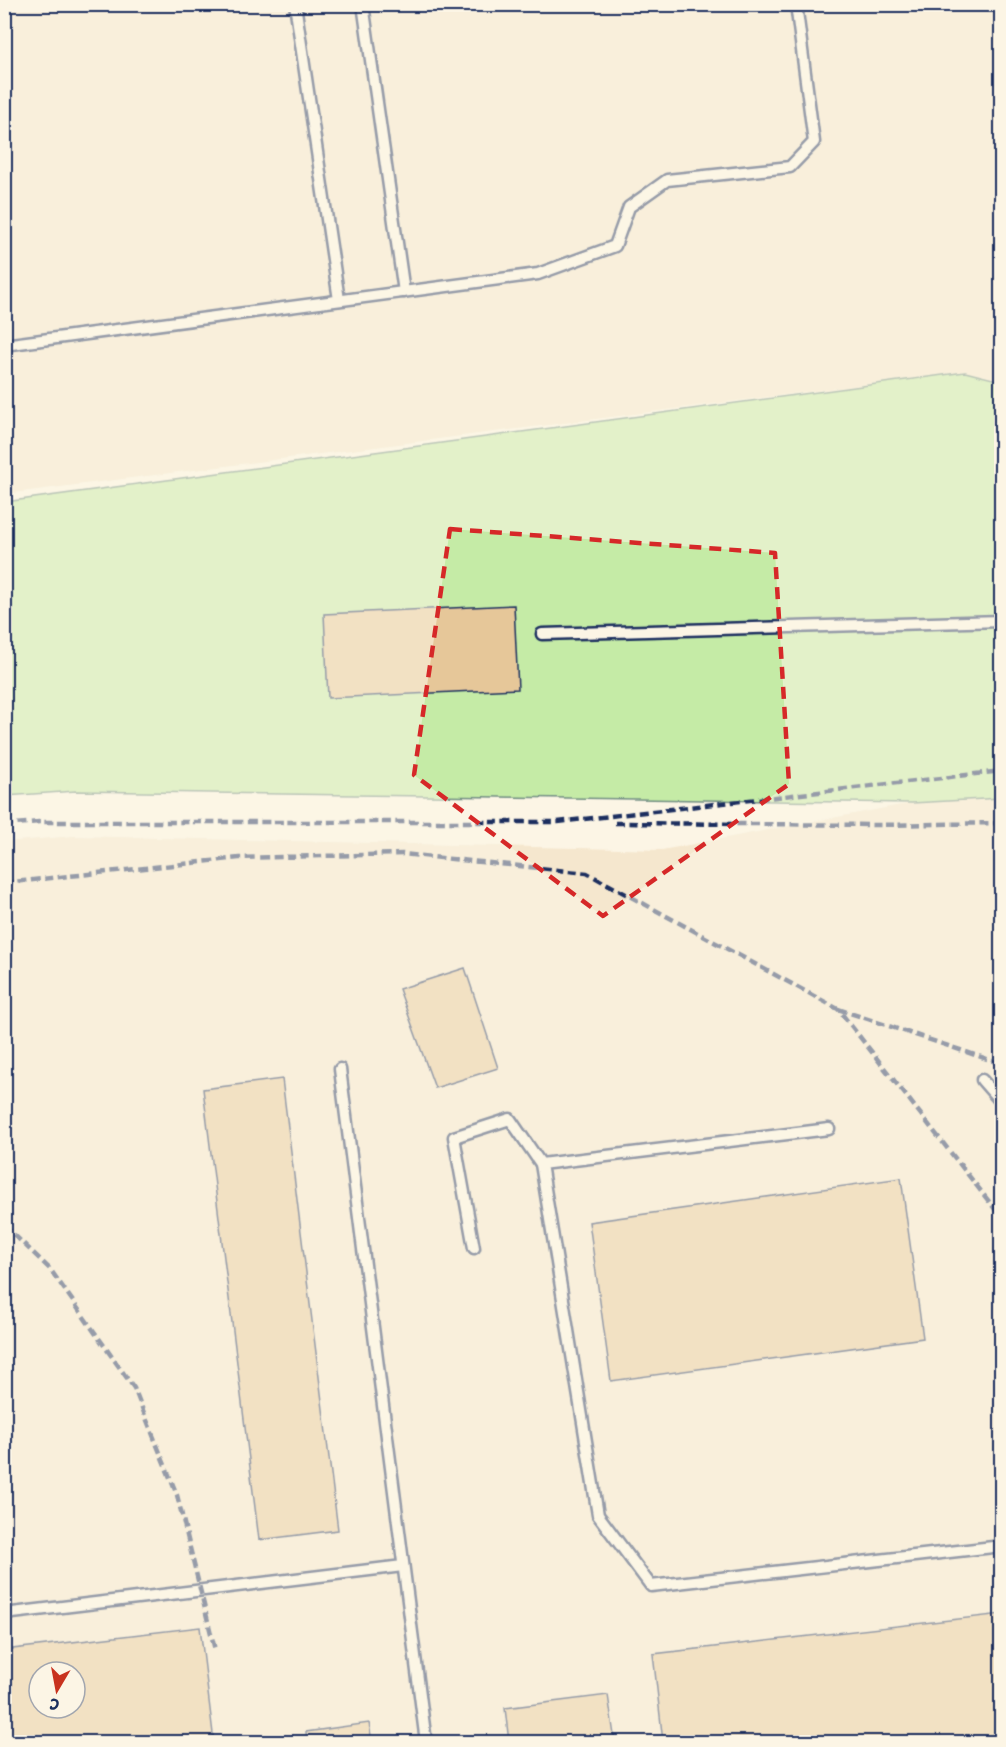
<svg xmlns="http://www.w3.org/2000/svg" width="1006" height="1747" font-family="'Shantell Sans',sans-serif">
	<rect width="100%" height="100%" fill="#fcf5e5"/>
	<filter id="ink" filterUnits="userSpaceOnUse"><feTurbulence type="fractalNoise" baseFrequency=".0167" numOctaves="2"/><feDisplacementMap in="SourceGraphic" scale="12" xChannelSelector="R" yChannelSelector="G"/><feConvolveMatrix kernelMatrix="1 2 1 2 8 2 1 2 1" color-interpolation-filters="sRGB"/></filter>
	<g filter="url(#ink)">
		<g fill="#f5e7ce" fill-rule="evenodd">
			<path d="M4 5H1001V381L965 372 5 494Z"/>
			<path d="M1001 798V1742H5V842L74 836 662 850 912 803ZM39 1672H75V1708H39Z"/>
		</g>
		<path fill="#c5eba6" stroke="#708d82" stroke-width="1.5" d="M965 372 1001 381V798L912 803 76 791 5 796V502Z"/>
		<g fill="#e6c799" stroke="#1b2f5e" stroke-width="1.5" fill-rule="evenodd">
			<path d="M514 605 518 689 328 698 324 614Z"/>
			<path d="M465 968 498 1068 435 1088 399 989Z"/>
			<path d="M282 1079 338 1530 259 1540 203 1089Z"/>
			<path d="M901 1178 923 1338 611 1381 589 1222Z"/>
			<path d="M1002 1614V1742H663L653 1654Z"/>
			<path d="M200 1627 214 1742H4V1650ZM39 1672H75V1708H39Z"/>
			<path d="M608 1695 615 1742H509L505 1708Z"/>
			<path d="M369 1723 372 1742H307L306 1732Z"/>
		</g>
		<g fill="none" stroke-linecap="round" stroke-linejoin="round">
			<defs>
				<g id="service">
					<path d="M295 4 339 300"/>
					<path d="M363 4 404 292"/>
					<path d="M4 345 538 274 615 246 629 207 667 180 790 167 814 142 796 4"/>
					<path d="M542 634 1002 621"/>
					<path d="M340 1069 426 1742"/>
					<path d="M982 1080 1002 1103"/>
					<path d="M829 1129 541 1164 598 1515 651 1586 1002 1546"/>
					<path d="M474 1248 454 1137 510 1119 541 1164"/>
					<path d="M4 1614 403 1566"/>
				</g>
			</defs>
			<use href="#service" stroke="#1b2f5e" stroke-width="15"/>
			<use href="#service" stroke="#fcf5e5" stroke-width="10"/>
			<g stroke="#1b2f5e" stroke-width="4.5" stroke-dasharray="9 4.5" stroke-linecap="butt">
				<path d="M615 823 877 825 1002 823"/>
				<path d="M4 825 39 822H558L1002 771"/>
				<path d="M4 883 239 858 403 854 587 873 838 1009 1002 1218"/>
				<path d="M838 1009 1002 1064"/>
				<path d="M4 1225 50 1269 134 1388 177 1495 215 1650"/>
			</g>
		</g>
	</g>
	<path d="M0 0H1006V1747H0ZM450 529 775 553 789 784 603 916 414 775Z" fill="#fcf5e5" fill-opacity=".55" fill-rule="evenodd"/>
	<path fill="none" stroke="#d62828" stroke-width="4.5" stroke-dasharray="12 8" stroke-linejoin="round" d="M450 529 775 553 789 784 603 916 414 775Z"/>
	<rect width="1006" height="1747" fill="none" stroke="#fcf5e5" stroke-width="24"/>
	<rect x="12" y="12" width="982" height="1723" fill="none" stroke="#1b2f5e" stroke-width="2" filter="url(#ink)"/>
	<g transform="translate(57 1690) rotate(190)"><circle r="28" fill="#fcf5e5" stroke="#a2a6af" stroke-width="1.5"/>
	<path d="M0-4.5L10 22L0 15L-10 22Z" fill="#c8321e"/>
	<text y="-9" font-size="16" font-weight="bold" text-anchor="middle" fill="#1b2f5e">С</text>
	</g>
</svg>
